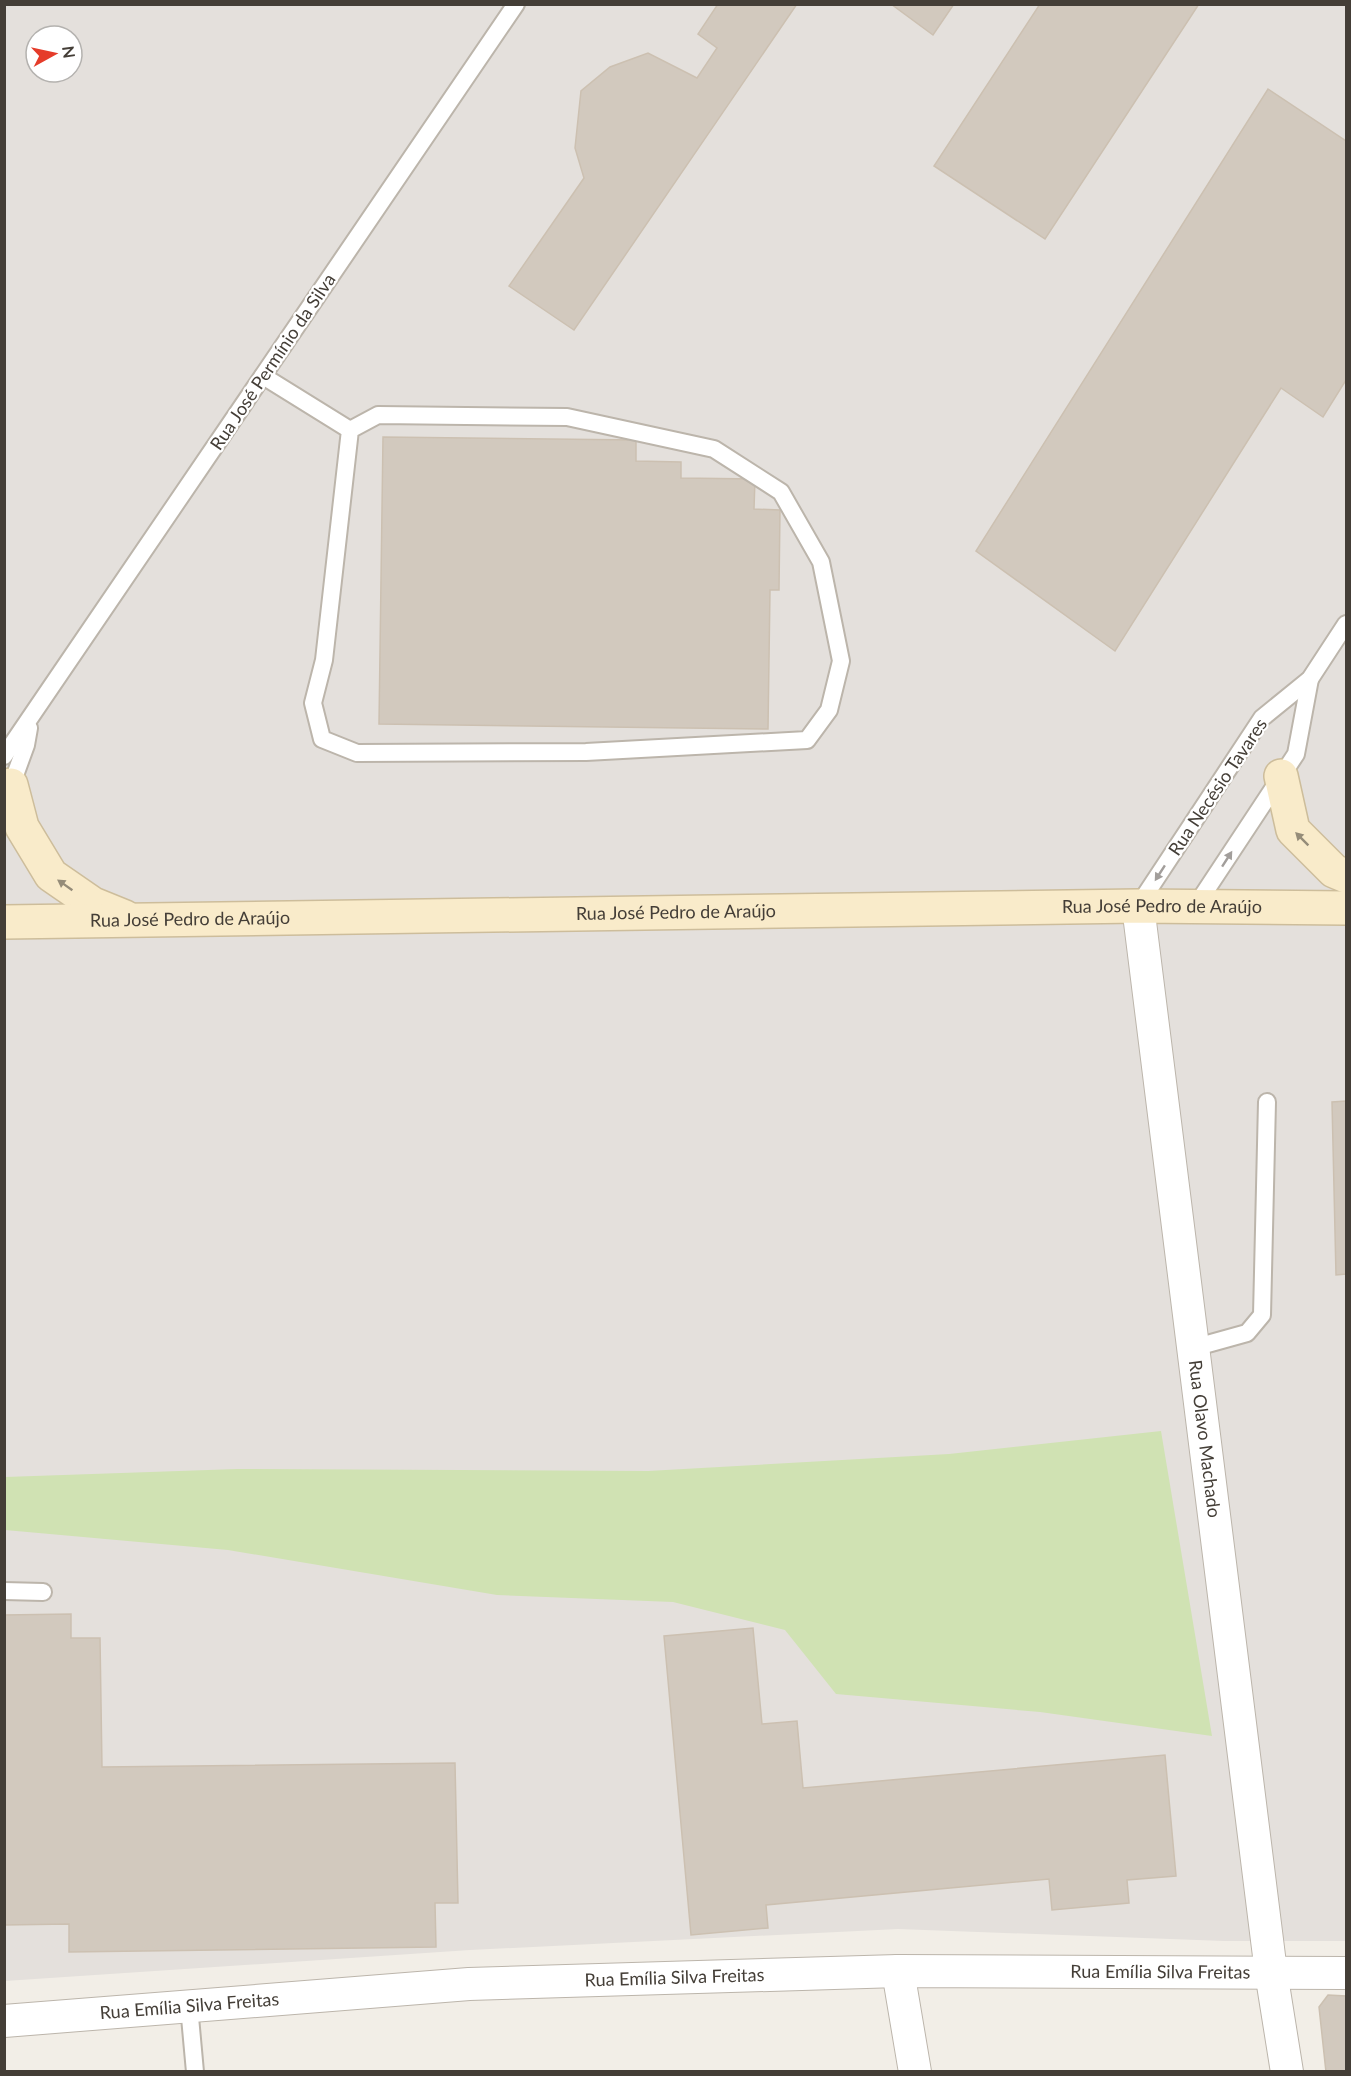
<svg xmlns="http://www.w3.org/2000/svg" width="1351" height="2076" font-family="Lato,sans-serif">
	<rect width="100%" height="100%" fill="#f2eee7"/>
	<path fill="#e4e0dc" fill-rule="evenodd" d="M5 5H1346V1941H1224L898 1929 470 1950 5 1981ZM36 36H72V72H36Z"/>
	<path fill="#d0e2b3" d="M1161 1431 1212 1736 1040 1712 836 1694 785 1630 673 1602 497 1595 228 1550 5 1530V1477L237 1469 648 1471 949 1454Z"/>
	<g fill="#d2c9be" stroke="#ccc0b1" stroke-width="1.5">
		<path d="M718 4H797L574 330 509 286 584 178 575 148 581 91 610 67 648 53 697 78 717 48 698 34Z"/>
		<path d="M891 4H954L933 35Z"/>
		<path d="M1040 4H1199L1045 239 934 166Z"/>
		<path d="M1268 89 1346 141V380L1323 417 1281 388 1115 651 976 551Z"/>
		<path d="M383 437 636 440V461L681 462V478L755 479 754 509 780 510 779 590H770L768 729 379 724Z"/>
		<path d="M1346 1101V1274L1336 1275 1332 1102Z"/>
		<path d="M71 1614V1638H100L102 1767 455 1763 458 1903H435L436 1947 69 1952V1924L4 1925V1615Z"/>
		<path d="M753 1628 762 1724 797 1721 803 1788 1165 1755 1176 1876 1127 1880 1129 1903 1052 1910 1049 1879 766 1905 768 1928 691 1935 664 1636Z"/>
		<path d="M1328 1995 1346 1996V2072H1326L1319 2007Z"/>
	</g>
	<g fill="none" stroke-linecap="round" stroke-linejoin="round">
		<defs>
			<g id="lane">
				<path d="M263 376 350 430 324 660 313 703 322 739 357 753 586 752 807 740 829 710 841 661 821 562 781 492 714 449 567 417 378 415 350 430"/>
				<path d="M4 756 516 4"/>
				<path d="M10 789 26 745 29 728"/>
				<path d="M1138 906 1262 718 1310 679 1346 624"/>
				<path d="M1195 907 1296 754 1310 679"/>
				<path d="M1193 1348 1247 1333 1262 1315 1267 1102"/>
				<path d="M4 1591 43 1592"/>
				<path d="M189 2006 195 2072"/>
			</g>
			<g id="street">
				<path id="s1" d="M1138 906 1271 1972 1287 2072"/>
				<path d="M898 1971 915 2072"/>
				<path id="s2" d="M4 2021 469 1984 898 1971 1346 1973"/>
			</g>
			<g id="secondary">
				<path d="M1281 776 1293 830 1334 871 1346 876"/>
				<path d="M11 785 22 827 51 875 93 904 125 917"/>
				<path id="s3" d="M4 922 1138 906 1346 908"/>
			</g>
		</defs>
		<use href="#lane" stroke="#bcb5ab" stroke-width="20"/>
		<use href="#street" stroke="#bcb5ab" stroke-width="34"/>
		<use href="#secondary" stroke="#cdbd9b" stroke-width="36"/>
		<use href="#lane" stroke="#fff" stroke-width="16"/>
		<use href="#street" stroke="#fff" stroke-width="32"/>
		<use href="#secondary" stroke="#f9ebca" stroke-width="33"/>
	</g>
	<defs><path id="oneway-solid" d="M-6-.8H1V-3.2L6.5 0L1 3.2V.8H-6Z" transform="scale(1.5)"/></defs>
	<g fill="#958c79">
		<use href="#oneway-solid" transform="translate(1302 839) rotate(-135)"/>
		<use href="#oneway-solid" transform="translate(65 885) rotate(-145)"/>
	</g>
	<g fill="#a29e9b">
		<use href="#oneway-solid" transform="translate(1227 859) rotate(-57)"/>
		<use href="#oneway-solid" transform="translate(1160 873) rotate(123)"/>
	</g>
	<g text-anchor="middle" stroke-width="4.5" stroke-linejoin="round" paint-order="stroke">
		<g font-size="18" fill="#443e37" stroke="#fff">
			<text transform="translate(273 362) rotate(-56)" y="6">Rua José Permínio da Silva</text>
			<text transform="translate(1218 787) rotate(-56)" y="6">Rua Necésio Tavares</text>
			<text dy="6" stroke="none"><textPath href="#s3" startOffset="1158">Rua José Pedro de Araújo</textPath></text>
			<text dy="6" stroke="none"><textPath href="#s3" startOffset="672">Rua José Pedro de Araújo</textPath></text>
			<text dy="6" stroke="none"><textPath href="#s3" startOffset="186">Rua José Pedro de Araújo</textPath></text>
			<text dy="6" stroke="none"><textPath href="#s1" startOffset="537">Rua Olavo Machado</textPath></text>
			<text dy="6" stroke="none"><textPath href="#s2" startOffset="1158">Rua Emília Silva Freitas</textPath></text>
			<text dy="6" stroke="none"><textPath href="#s2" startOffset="672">Rua Emília Silva Freitas</textPath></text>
			<text dy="6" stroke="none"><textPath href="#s2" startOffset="186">Rua Emília Silva Freitas</textPath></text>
		</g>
	</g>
	<rect width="1351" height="2076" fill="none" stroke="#443e37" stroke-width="12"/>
	<g transform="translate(54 54) rotate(82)"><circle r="28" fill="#ffffff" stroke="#b4b2af" stroke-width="1.5"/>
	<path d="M0-4.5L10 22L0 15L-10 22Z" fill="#e53c2a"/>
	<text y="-9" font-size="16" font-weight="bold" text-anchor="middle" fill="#443e37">N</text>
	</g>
</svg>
